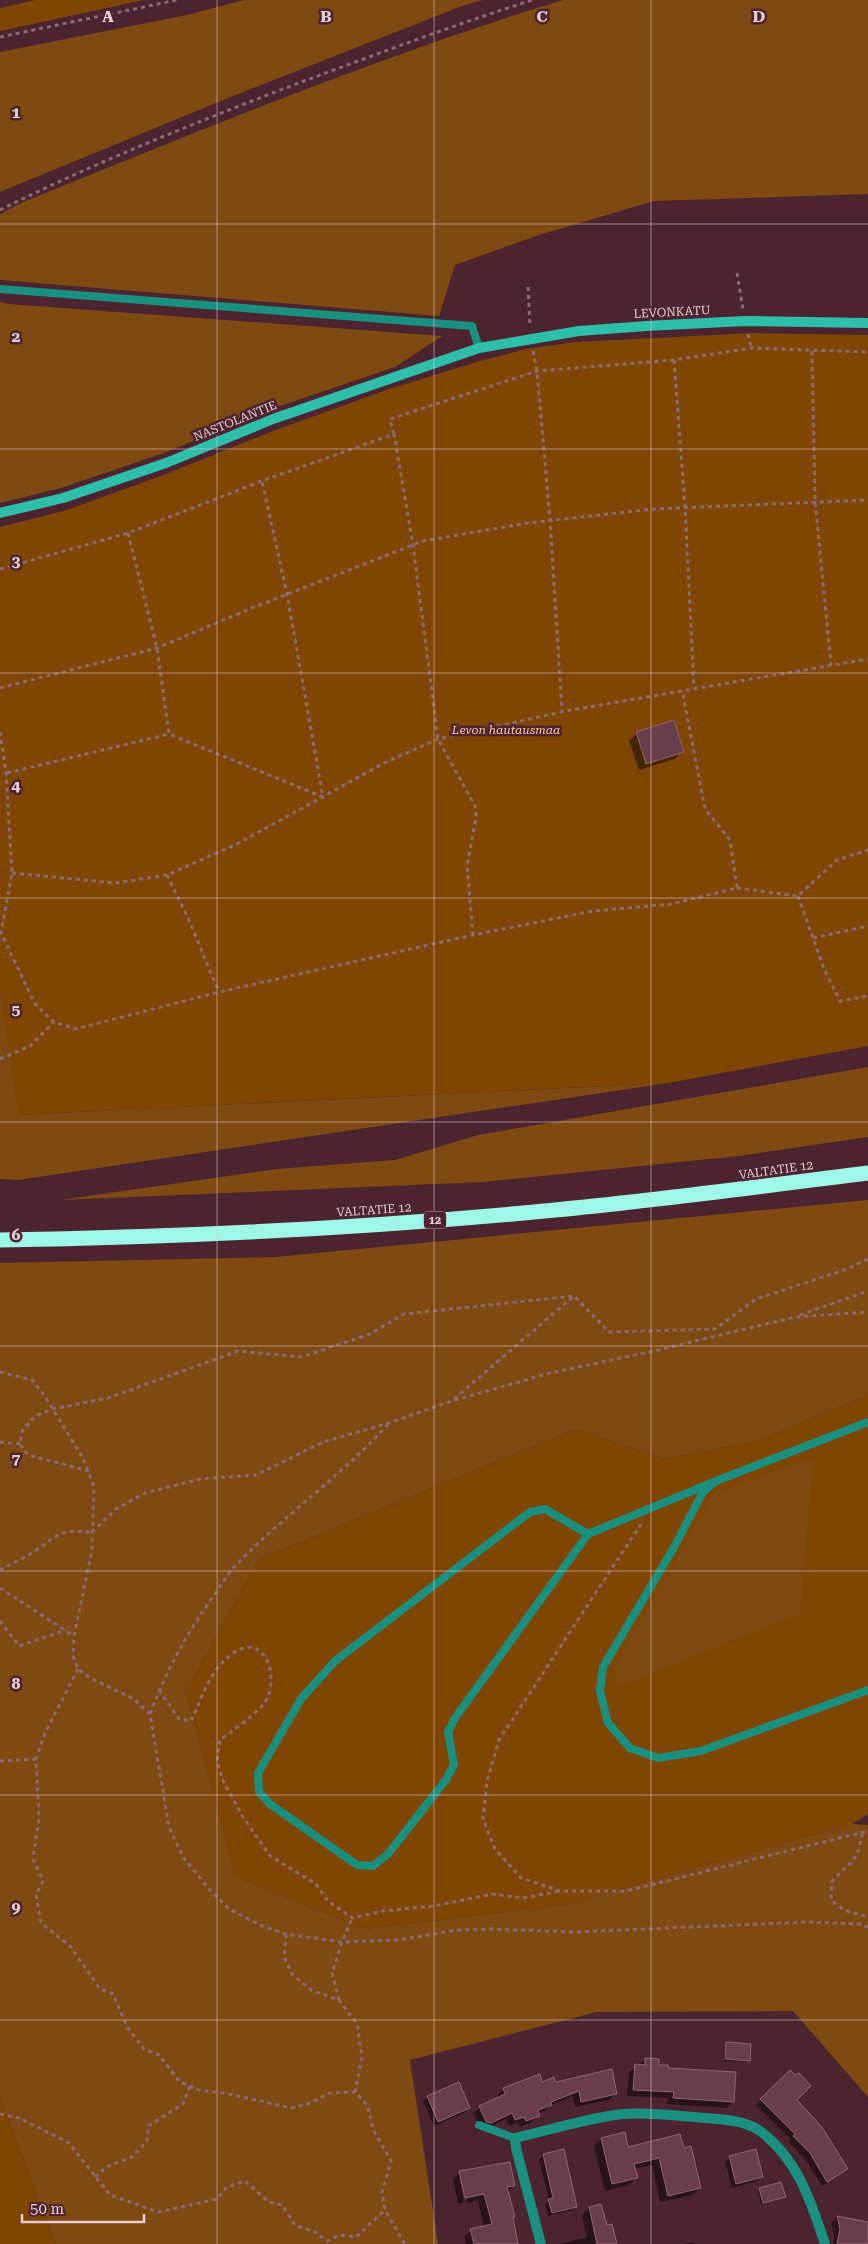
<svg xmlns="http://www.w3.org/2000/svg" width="868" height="2244" font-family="'Roboto Serif',serif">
	<rect width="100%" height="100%" fill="#4b2430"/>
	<g fill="#7f4603">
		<path d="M35 0H144L0 31V8Z"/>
		<path d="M754 333 868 335V1046L668 1083 17 1115 0 989V527L67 510 166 474 273 431 389 389 480 361 526 349 575 342Z"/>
		<path d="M868 1395V1814L852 1824 563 1905 365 1929 236 1877 186 1691 259 1559 576 1429 664 1459 757 1441Z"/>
		<path d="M0 2098 56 2244H0Z"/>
	</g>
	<g fill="#7f4912">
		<path d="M244 0H483L462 6 233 96 0 192V52L187 15Z"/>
		<path d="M563 0H868V194L654 201 539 235 455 265 439 316 0 280V214L23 202C201 130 379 56 563 0Z"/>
		<path d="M0 302 9 304 442 336 395 367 277 407 164 453 61 488 0 503Z"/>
		<path d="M0 989 18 1115 668 1083 18 1180 0 1179Z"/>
		<path d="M868 1067V1137L739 1156 483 1182 60 1200 277 1169 395 1160 478 1135Z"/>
		<path d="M868 1200V1395L757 1441 664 1459 576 1429 259 1559 186 1691 236 1877 365 1929 563 1905 852 1824 868 1825V2097L793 2011 597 2012 410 2060 438 2244H56L0 2098V1263L275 1257Z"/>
		<path d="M813 1459 800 1613 617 1687 615 1666 715 1493Z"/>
	</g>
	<g fill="#0007">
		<path d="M637 733 682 751 675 759 639 770 629 741Z"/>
		<path d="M727 2044 748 2060 746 2062 724 2061 725 2046Z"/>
		<path d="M645 2060 667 2069 733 2101 727 2108 667 2104 668 2098 627 2096 629 2072Z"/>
		<path d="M790 2072 795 2100 846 2169 822 2186 805 2159 789 2142 791 2140 756 2105Z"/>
		<path d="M555 2083 616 2094 609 2100 575 2107 573 2096 551 2105 545 2111 538 2113V2116L532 2122 520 2127 518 2122 509 2126 506 2119 484 2129 480 2128 474 2113 480 2107 498 2098 497 2096 504 2089Z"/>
		<path d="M428 2097 469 2108 464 2113 434 2126 423 2101Z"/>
		<path d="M601 2139 627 2149H683L699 2188 692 2195 660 2202 652 2165 634 2169 636 2178 629 2185 605 2191 594 2146Z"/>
		<path d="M543 2156 576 2206 572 2210 548 2216 545 2204 549 2200 539 2160Z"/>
		<path d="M730 2157 762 2176 757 2181 732 2188 725 2162Z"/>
		<path d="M460 2173 514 2186 507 2192 517 2244H466L464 2237 471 2230 484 2227 478 2200 467 2203 462 2176H459L464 2203 458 2204 453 2179Z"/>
		<path d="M760 2189 784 2196 761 2204 758 2191Z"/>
		<path d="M600 2206 606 2227 615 2244H559L587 2237 582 2216 589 2208Z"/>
		<path d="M837 2217 868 2223V2244H833L834 2236 831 2223Z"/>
		<path d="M694 2242V2244H684Z"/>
	</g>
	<g fill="#683e4b" stroke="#926471">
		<path d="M674 720 684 752 646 764 636 732Z"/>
		<path d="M726 2042 751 2044 750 2061 725 2059Z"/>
		<path d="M645 2058 659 2059V2065H668V2068L736 2072 734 2102 673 2098 674 2092 633 2090 635 2064 645 2065Z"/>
		<path d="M612 2069 617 2094 581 2102 579 2091 551 2102 552 2105 538 2110 540 2116 526 2121 524 2117 515 2120 512 2113 491 2123 486 2122 479 2106 505 2094 503 2088 540 2074 542 2082 554 2077 556 2082Z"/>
		<path d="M790 2070 795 2075 799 2073 811 2086 797 2100 822 2127 848 2169 827 2182 810 2153 793 2136 795 2134 760 2099Z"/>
		<path d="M459 2082 470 2108 438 2122 427 2096Z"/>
		<path d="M625 2132 628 2147 680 2134 684 2148 691 2146 701 2188 668 2196 659 2158 634 2164 638 2178 612 2184 601 2138Z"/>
		<path d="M564 2149 577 2207 552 2213 548 2199 553 2198 543 2154Z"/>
		<path d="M756 2149 763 2177 736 2184 729 2156Z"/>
		<path d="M510 2162 515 2186 507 2187 515 2217H513L518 2244H474L470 2229 492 2224 484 2194 465 2198 459 2171Z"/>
		<path d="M781 2182 786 2197 763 2203 759 2188Z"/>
		<path d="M601 2204 607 2225 612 2224 617 2244H597L589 2207Z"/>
		<path d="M837 2216 868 2222V2244H837L840 2229Z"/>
	</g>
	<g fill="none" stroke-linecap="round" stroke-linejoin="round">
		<g stroke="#8c6a74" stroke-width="3" stroke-dasharray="4 4" stroke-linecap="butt">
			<path d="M0 37 177 0"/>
			<path d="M0 210C98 161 202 120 304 81 380 53 456 24 533 0"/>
			<path d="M737 273 743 310"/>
			<path d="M528 287 530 327"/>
			<path d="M748 334 751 348"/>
			<path d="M533 351 537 371 550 520 562 711"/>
			<path d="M812 351 815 501 831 665"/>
			<path d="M674 360 685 507 694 688"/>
			<path d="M394 434 390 419 537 371 674 360 751 348 868 352"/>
			<path d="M128 533 157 648 169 734 323 797 287 594 262 481"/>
			<path d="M0 569 128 533 262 481 394 434 413 545 438 739 475 806 476 818 467 865 473 935"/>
			<path d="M0 688 157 648 247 610 423 541 528 523 653 509 868 500"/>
			<path d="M0 732 6 773 12 873 1 933 35 1004 54 1022 76 1029 219 992 473 935 593 911 671 904 737 888 730 840 705 809 682 690"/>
			<path d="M7 773 169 734"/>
			<path d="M12 873 115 883 167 875 237 844 384 763 438 739 571 710 868 659"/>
			<path d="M167 875 188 918 219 992"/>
			<path d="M737 888 798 896 837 860 868 850"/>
			<path d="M798 896 824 969 840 1001 868 996"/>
			<path d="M813 938 868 926"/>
			<path d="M0 1059 30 1046 54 1022"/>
			<path d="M800 1315 868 1291"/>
			<path d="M0 1372 32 1380 44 1395 83 1458 94 1487 92 1550 74 1636 73 1656 78 1669 90 1678 134 1699 150 1714 169 1827 183 1857 208 1888 229 1909 262 1926 286 1934 342 1942 398 1940 457 1930 491 1929 575 1932 806 1922 859 1924 868 1927"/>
			<path d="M454 1399 574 1296 609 1332 715 1329 756 1299 847 1269 868 1259"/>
			<path d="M0 1442 20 1444"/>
			<path d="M89 1471 28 1455 20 1444 22 1431 35 1416 52 1409 108 1398 238 1351 301 1357 370 1334 404 1314 574 1296"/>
			<path d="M641 1524 499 1740 487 1781 483 1819 495 1849 521 1878 560 1891H626L868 1831"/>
			<path d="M92 1532 116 1509 145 1493 200 1479 256 1475 323 1442 389 1423 452 1401 550 1373 654 1351 795 1317 868 1312"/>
			<path d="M0 1570C11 1564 24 1558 35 1551 57 1536 63 1527 92 1533"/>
			<path d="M0 1588 74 1636"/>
			<path d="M0 1621 19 1646 66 1630"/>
			<path d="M78 1669 45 1733 36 1759 39 1819 33 1859 43 1881 36 1895 41 1923 70 1946 100 1989 113 1994 127 2027 144 2049 159 2055 180 2082 199 2090 229 2094 291 2108 308 2104 330 2093 355 2092"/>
			<path d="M159 1690 179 1719 191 1721C203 1696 209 1671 232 1654 263 1631 278 1672 268 1697 264 1709 231 1732 220 1740L217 1761 223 1781 243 1817 270 1856 316 1884 328 1901 352 1918 383 1911 434 1906 492 1894 523 1898 560 1891"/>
			<path d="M150 1714C166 1671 188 1631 215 1594 221 1585 227 1575 235 1566 283 1516 342 1476 388 1424"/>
			<path d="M0 1761 36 1759"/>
			<path d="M862 1833C859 1861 850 1862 832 1881L831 1900 844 1910 868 1917"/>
			<path d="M286 1934 284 1957 293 1975 311 1990 339 2000 357 2024 362 2057 355 2092 367 2105 374 2131 391 2161 382 2192 385 2210 405 2244"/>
			<path d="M339 2000 332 1973 342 1942 352 1918"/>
			<path d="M0 2114 19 2118 69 2143 110 2195 158 2212 217 2199 227 2187 245 2181 269 2202 282 2205 295 2225 315 2232 327 2241 340 2235 356 2237 385 2210"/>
			<path d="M95 2177 106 2167 132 2157 147 2141 148 2126 183 2104 190 2086"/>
		</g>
		<g stroke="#1a9080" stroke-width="8">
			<path d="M0 289 472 326 479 348"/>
			<path d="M868 1422 716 1481 703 1492 673 1549 603 1667 600 1691 608 1723 630 1748 658 1758 701 1751 868 1690"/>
			<path d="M588 1534 545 1509 530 1512 335 1661 301 1699 258 1773 259 1792 270 1804 357 1865 373 1866 388 1854 445 1781 454 1765 448 1732 455 1718 588 1534 716 1481"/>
			<path d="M479 2125 515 2138"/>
		</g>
		<path stroke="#1a9080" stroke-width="10" d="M541 2244 516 2148 515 2138C550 2130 587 2118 623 2114 650 2112 678 2116 706 2118 725 2120 744 2120 760 2131 798 2159 811 2202 825 2244"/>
		<path stroke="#2ebfaa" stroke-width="10" d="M0 513 63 498 166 463 273 419 479 348 579 331 646 326 745 321 868 323"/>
		<path stroke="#9ff8e7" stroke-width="15" d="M0 1240C185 1237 370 1228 555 1210 660 1200 764 1186 868 1173"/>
	</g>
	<path fill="none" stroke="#e8cdd4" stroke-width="1" stroke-opacity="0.55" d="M217 0V2244M434 0V2244M651 0V2244M0 224H868M0 449H868M0 673H868M0 898H868M0 1122H868M0 1346H868M0 1571H868M0 1795H868M0 2020H868"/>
	<g text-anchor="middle" stroke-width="5" stroke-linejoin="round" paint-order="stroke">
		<rect fill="#4b2430" stroke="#b99aa3" stroke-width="1" x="424" y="1211.5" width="22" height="17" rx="4"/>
		<g font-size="11" font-weight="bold" fill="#e8cdd4">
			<text x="435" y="1224">12</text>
		</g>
		<g font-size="12" fill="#e8cdd4" stroke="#4b2430">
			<text transform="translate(672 312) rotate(-3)" y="4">LEVONKATU</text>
			<text transform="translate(235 421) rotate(-22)" y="4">NASTOLANTIE</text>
			<text transform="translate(776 1170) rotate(-8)" y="4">VALTATIE 12</text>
			<text transform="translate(374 1210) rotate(-4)" y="4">VALTATIE 12</text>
		</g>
		<g font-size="12" font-style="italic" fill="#fac9a1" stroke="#4b2430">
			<text x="506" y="734">Levon hautausmaa</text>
		</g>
	</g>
	<g font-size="16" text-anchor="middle" font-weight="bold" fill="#e8cdd4" stroke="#4b2430" stroke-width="5" stroke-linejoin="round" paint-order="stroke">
		<text x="108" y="22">A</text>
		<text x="326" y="22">B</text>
		<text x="542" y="22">C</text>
		<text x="759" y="22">D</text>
		<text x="16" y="118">1</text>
		<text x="16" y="342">2</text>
		<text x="16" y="567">3</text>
		<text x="16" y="791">4</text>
		<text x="16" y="1015">5</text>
		<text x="16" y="1240">6</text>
		<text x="16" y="1464">7</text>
		<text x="16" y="1689">8</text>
		<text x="16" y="1913">9</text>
	</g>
	<path d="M22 2214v8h122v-8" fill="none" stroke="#e8cdd4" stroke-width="2.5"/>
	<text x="30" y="2214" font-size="15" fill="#e8cdd4" stroke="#4b2430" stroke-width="4" paint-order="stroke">50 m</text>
</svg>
